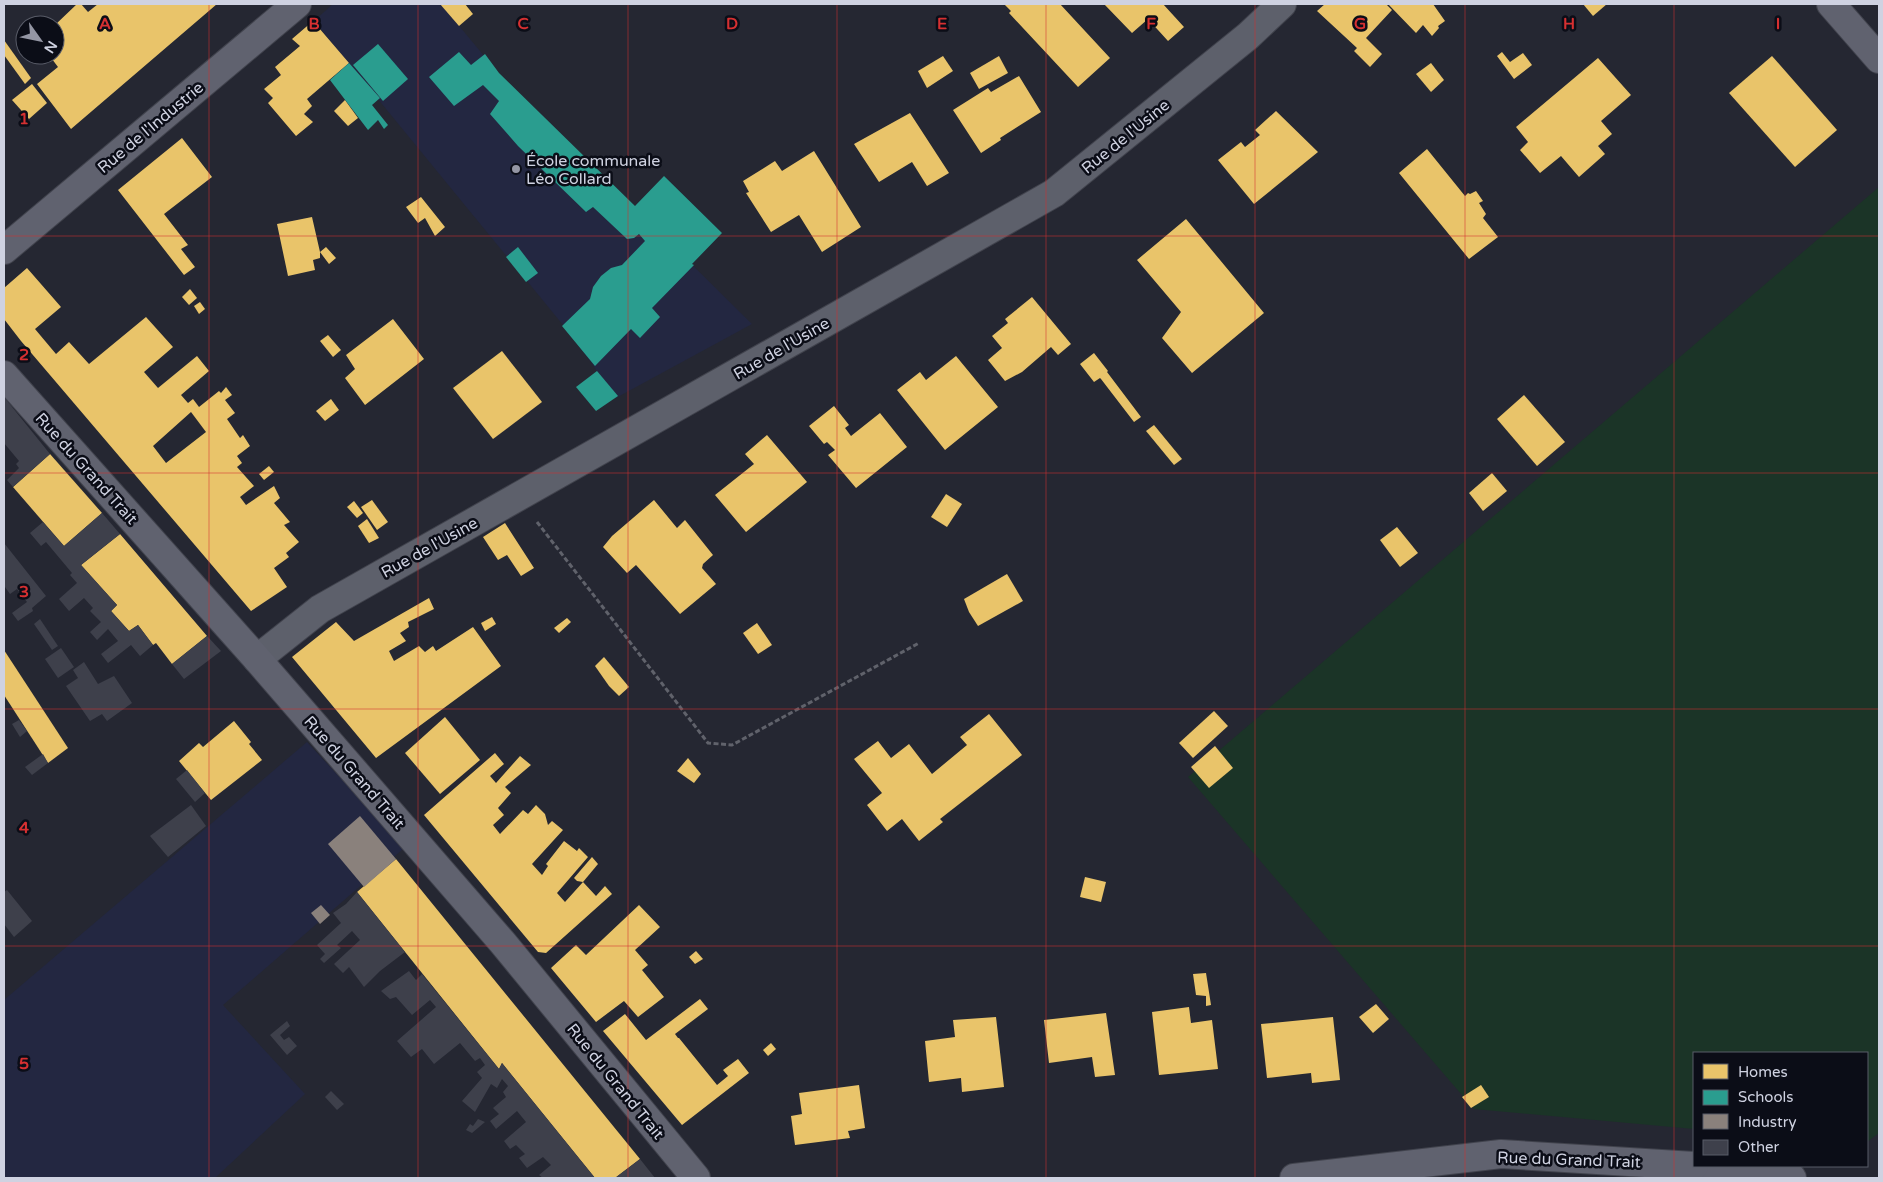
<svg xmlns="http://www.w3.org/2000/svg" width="1883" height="1182" font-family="'Varela Round',sans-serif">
	<rect width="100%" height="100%" fill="#252732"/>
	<g fill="#232741">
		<path d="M333 4H441L499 74 752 324 614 399 593 365 563 325 314 21Z"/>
		<path d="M307 742 373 813 403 849 223 1005 305 1094 215 1178H4V1000Z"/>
	</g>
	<path fill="#1b3427" d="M1879 187V1133L1867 1142V1053H1694V1129L1474 1109 1188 777Z"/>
	<g fill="#e9c46a" fill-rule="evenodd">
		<path d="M77 4H81L88 12 98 4H217L71 129 37 84 58 67 49 55H55V25Z"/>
		<path d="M440 4H465L473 14 459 26Z"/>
		<path d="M1004 4H1060L1110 58 1078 87 1009 13 1011 11Z"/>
		<path d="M1104 4H1163L1184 27 1168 41 1148 19 1132 33Z"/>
		<path d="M1325 4H1386L1392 10 1366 38 1382 54 1370 67 1354 51 1357 48 1317 11Z"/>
		<path d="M1388 4H1433L1445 21 1438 26 1439 28 1432 36 1423 25 1416 33Z"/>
		<path d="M1583 4H1607L1593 16Z"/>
		<path d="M313 21 349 63 307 99 312 106 304 114 313 122 296 136 268 103 273 98 264 89 281 75 275 67 300 46 292 39Z"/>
		<path d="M4 40 31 78 25 84 4 55Z"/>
		<path d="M1502 52 1510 62 1523 53 1532 65 1514 79 1497 56Z"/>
		<path d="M943 56 953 71 927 88 918 71Z"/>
		<path d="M999 56 1008 73 979 89 970 73Z"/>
		<path d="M1772 56 1837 130 1795 167 1729 93Z"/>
		<path d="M1598 58 1631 95 1601 121 1612 134 1598 146 1605 154 1579 177 1561 156 1540 173 1520 150 1528 142 1516 127Z"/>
		<path d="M1431 63 1444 80 1431 92 1416 74Z"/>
		<path d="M1019 76 1041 112 1000 138 1001 140 981 153 953 110 988 88 991 92Z"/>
		<path d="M32 84 47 103 29 119 12 100Z"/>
		<path d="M345 100 358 118 348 126 334 111Z"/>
		<path d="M1276 111 1318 152 1254 204 1218 160 1241 142 1245 147 1260 135 1255 130Z"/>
		<path d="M910 113 949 173 927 186 912 162 879 182 854 144Z"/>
		<path d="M182 138 212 177 164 214 188 245 181 249 195 267 184 275 118 190Z"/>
		<path d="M1427 149 1465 196 1468 193 1470 194 1476 191 1483 201 1479 203 1486 214 1483 218 1498 237 1469 259 1399 173Z"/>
		<path d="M814 151 861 227 822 252 799 215 771 232 746 193 749 192 743 181 775 161 782 171Z"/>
		<path d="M421 197 445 227 435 236 425 218 418 223 406 207Z"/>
		<path d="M312 217 320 252 326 247 336 258 329 264 320 252V258L313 260 315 270 288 276 277 224Z"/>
		<path d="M1186 219 1264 313 1192 373 1162 338 1181 312 1137 260Z"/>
		<path d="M27 268 61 307 35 329 56 354 69 342 89 364 146 317 173 347 144 372 158 388 197 356 209 371 181 395 188 403 193 399 199 407 219 391 221 393 226 387 232 395 225 400 235 413 227 419 240 438 243 435 250 446 237 456 242 463 237 467 254 486 240 497 246 505 274 486 280 498 274 503 290 522 284 525 299 542 286 553 289 557 274 568 287 587 251 611 21 341 4 319V288ZM191 412 206 432 166 463 153 446Z"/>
		<path d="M190 289 197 298 189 305 182 297Z"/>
		<path d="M1032 297 1071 344 1058 355 1051 347 1022 372 1005 381 988 360 1002 348 992 336 1008 323 1005 319Z"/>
		<path d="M200 302 205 309 199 314 194 306Z"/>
		<path d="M393 319 424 359 365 405 345 378 355 369 346 355Z"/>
		<path d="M328 335 341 350 333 357 320 341Z"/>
		<path d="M502 351 542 402 493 439 453 388Z"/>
		<path d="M1094 353 1108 371 1107 372 1141 417 1134 422 1101 379 1100 378 1094 382 1080 364Z"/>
		<path d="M956 356 998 407 945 450 897 390 920 372 926 380Z"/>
		<path d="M1524 395 1565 442 1537 466 1497 419Z"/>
		<path d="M331 399 339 410 325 421 316 411Z"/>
		<path d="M834 406 849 425 845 428 851 436 880 413 907 447 856 488 828 455 835 450 827 442 824 444 809 426Z"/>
		<path d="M1154 425 1182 459 1174 465 1146 431Z"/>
		<path d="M767 435 807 482 746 532 715 495 754 464 745 454Z"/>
		<path d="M50 454 102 513 64 546 13 487Z"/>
		<path d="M269 466 274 472 264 480 259 474Z"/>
		<path d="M1492 473 1507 491 1483 511 1469 493Z"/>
		<path d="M946 494 962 504 947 527 931 517Z"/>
		<path d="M372 500 388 522 377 530 361 507Z"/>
		<path d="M654 500 677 528 685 520 713 555 703 564 702 568 716 584 680 614 636 565 627 573 603 547 612 536Z"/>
		<path d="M354 501 363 513 357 518 347 507Z"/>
		<path d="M367 519 379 538 369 543 358 526Z"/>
		<path d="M505 523 534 568 521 576 507 555 498 560 483 537Z"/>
		<path d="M1397 527 1418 553 1400 567 1380 540Z"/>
		<path d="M120 534 207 636 172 664 156 643 153 645 138 625 129 631 111 611 117 605 81 565Z"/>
		<path d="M1007 574 1023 601 978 626 969 612 964 599Z"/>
		<path d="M429 598 434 609 408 622 409 627 400 633 406 641 389 651 394 661 419 646 425 652 433 646 436 651 473 627 501 666 376 758 292 657 336 622 354 641Z"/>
		<path d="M492 617 496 624 485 631 481 623Z"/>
		<path d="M567 618 571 622 559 633 554 628Z"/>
		<path d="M757 623 772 645 758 654 743 633Z"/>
		<path d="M4 650 68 748 48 763 4 695Z"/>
		<path d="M604 657 629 687 619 696 609 686 595 666Z"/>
		<path d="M1214 711 1228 726 1193 758 1179 743Z"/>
		<path d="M989 714 1022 755 940 819 943 822 919 841 902 819 887 831 867 805 882 793 854 759 878 741 891 758 909 744 932 774 967 745 960 737Z"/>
		<path d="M445 717 480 760 440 794 405 753Z"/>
		<path d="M234 721 251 742 249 744 262 760 211 800 179 761 199 743 203 747Z"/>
		<path d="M1215 746 1233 768 1209 788 1191 767Z"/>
		<path d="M495 753 504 764 490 776 496 783 520 756 531 765 505 787 511 793 498 808 504 815 493 825 500 834 523 810 528 814 536 805 545 814 548 825 552 821 563 830 532 864 542 875 548 866 546 864 564 841 577 851 579 848 588 857 557 893 565 902 583 882 596 896 605 886 612 894 546 953 538 952 424 815Z"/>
		<path d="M688 758 701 774 694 783 677 771Z"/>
		<path d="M592 857 598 864 583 882 577 881 574 878Z"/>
		<path d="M396 859 640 1159 615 1178H595L502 1063 499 1069 357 892Z"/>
		<path d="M1085 877 1106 882 1101 902 1080 897Z"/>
		<path d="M639 905 660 927 635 950 648 965 642 970 664 997 638 1017 624 1001 596 1022 551 968 576 945 586 955Z"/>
		<path d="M696 951 703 959 695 964 689 957Z"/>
		<path d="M1206 973 1211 1005 1206 1006V996L1196 995 1193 974Z"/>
		<path d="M700 999 708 1009 675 1034 678 1038H679L717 1085 728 1076 723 1070 738 1059 749 1073 682 1125 603 1031 625 1014 646 1040Z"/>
		<path d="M1376 1004 1389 1019 1373 1033 1359 1017Z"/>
		<path d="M1189 1007 1191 1023 1212 1020 1218 1069 1159 1075 1152 1012Z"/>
		<path d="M1106 1013 1115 1075 1095 1077 1092 1057 1049 1063 1044 1020Z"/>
		<path d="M996 1017 1004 1087 962 1092 961 1078 929 1082 925 1041 955 1037 953 1020Z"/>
		<path d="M1333 1017 1340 1080 1312 1083 1311 1073 1267 1078 1261 1024Z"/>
		<path d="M771 1043 776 1049 768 1056 763 1050Z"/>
		<path d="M859 1085 865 1128 848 1131 850 1138 795 1145 791 1116 802 1114 799 1093Z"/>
		<path d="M1481 1085 1489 1097 1471 1108 1462 1097Z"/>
	</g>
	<g fill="#2a9d8f">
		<path d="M378 44 408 79 383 101 353 65Z"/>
		<path d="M459 52 471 65 485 54 499 73 635 206 664 176 722 233 692 264 694 265 652 308 660 317 640 338 631 329 595 366 562 326 590 299 593 287 601 276 611 268 622 265 645 241 639 234 634 238 627 239 593 207 586 212 518 146 490 114 499 101 483 85 454 106 429 77Z"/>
		<path d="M349 63 380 98 372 105 388 125 384 129 378 120 368 130 330 80Z"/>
		<path d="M518 247 538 273 526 282 506 257Z"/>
		<path d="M597 371 618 396 596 411 576 387Z"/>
	</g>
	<g fill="#8a817c">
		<path d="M360 816 396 859 364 887 328 844Z"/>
		<path d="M321 905 330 915 320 924 311 913Z"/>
	</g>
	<g fill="#3e404b">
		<path d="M4 397 50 454 13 487 7 480 19 468 16 464 19 461 4 443Z"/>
		<path d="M102 513 120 534 81 565 117 605 111 611 129 631 138 625 153 645 140 656 131 645 108 663 101 654 118 641 108 629 97 640 90 632 101 622 90 611 93 608 84 598 69 611 59 599 77 583 70 575 72 573 46 542 41 546 30 533 43 522 64 546Z"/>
		<path d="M4 543 46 596 32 608 33 611 18 621 12 613 27 602 17 589 10 594 5 587 4 588Z"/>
		<path d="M40 619 58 646 52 650 34 624Z"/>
		<path d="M207 636 221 651 184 679 172 664Z"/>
		<path d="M61 648 74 667 58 678 45 659Z"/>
		<path d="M84 662 98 684 114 676 132 703 107 721 102 714 90 721 66 686 78 678 73 670Z"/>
		<path d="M19 720 27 731 20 737 12 724Z"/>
		<path d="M43 754 48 763 32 775 25 767Z"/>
		<path d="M187 770 205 793 195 802 176 779Z"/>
		<path d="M191 805 206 826 168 857 150 836Z"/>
		<path d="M7 890 32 921 14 937 4 924V892Z"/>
		<path d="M357 892 405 952 380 971 364 987 349 967 343 973 334 964 360 940 352 931 337 945 341 948 324 963 320 959 325 954 317 945 341 923 333 913 346 904Z"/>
		<path d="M409 971 416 980 422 974 499 1069 502 1063 595 1178H543L539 1175 551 1165 543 1157 527 1168 519 1158 525 1154 516 1145 510 1149 504 1141 526 1122 517 1111 496 1129 490 1121 499 1114 493 1108 506 1097 503 1092 508 1086 502 1079 497 1088 491 1084 475 1112 462 1101 482 1078 477 1072 485 1065 480 1058 475 1061 460 1043 434 1064 422 1049 411 1057 397 1041 436 1007 430 1000 412 1015 396 997 390 999 381 991Z"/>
		<path d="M287 1021 290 1026 280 1035 284 1040 289 1037 297 1046 287 1055 270 1035Z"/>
		<path d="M331 1091 344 1104 337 1110 325 1097Z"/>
		<path d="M478 1119 485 1122 472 1133 466 1130 470 1124 473 1126Z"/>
		<path d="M640 1159 655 1178H615Z"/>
	</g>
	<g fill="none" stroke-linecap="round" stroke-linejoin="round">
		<defs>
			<path id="street" d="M257 659 320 609 1054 193 1248 36 1282 4"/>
			<g id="secondary">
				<path d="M1831 4 1879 59"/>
				<path d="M4 250 297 4"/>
				<path d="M4 375 257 659 503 943 696 1178"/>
				<path d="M1695 1166 1792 1178"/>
				<path d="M1294 1178 1501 1154 1694 1166"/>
			</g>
		</defs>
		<use href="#street" stroke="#41434d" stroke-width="30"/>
		<use href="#secondary" stroke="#41434d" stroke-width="30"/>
		<path stroke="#60626b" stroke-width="3" stroke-dasharray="5 2.5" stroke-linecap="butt" d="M537 522 708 743 732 745 919 643"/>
		<use href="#street" stroke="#5d606b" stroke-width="28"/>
		<use href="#secondary" stroke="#60626f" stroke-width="28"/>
	</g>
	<path fill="none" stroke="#d63031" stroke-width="1" stroke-opacity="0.55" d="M209 4V1178M418 4V1178M628 4V1178M837 4V1178M1046 4V1178M1255 4V1178M1465 4V1178M1674 4V1178M4 236H1879M4 473H1879M4 709H1879M4 946H1879"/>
	<circle fill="#9496a4" stroke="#0b0d17" stroke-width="2" cx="516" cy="169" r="5"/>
	<g text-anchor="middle" stroke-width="5" stroke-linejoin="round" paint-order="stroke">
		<g font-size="16" fill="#cfd2e1" stroke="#0b0d17">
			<text transform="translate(150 127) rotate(-40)" y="6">Rue de l'Industrie</text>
			<text transform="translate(1125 136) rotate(-39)" y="6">Rue de l'Usine</text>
			<text transform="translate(781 348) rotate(-30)" y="6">Rue de l'Usine</text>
			<text transform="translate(87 468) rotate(48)" y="6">Rue du Grand Trait</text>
			<text transform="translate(429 547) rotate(-29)" y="6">Rue de l'Usine</text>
			<text transform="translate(355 772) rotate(49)" y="6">Rue du Grand Trait</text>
			<text transform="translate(616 1081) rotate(51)" y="6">Rue du Grand Trait</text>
			<text transform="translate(1569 1159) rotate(2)" y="6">Rue du Grand Trait</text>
		</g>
		<g font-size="16" fill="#cfd2e1" stroke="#0b0d17" text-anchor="start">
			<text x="526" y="166">École communale<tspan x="526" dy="18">Léo Collard</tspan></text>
		</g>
	</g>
	<g font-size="16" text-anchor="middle" font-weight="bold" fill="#d63031" stroke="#0b0d17" stroke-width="5" stroke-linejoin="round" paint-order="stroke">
		<text x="105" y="29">A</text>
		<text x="314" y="29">B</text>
		<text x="523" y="29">C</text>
		<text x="732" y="29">D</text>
		<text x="942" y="29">E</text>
		<text x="1151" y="29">F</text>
		<text x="1360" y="29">G</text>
		<text x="1569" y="29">H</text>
		<text x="1778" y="29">I</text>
		<text x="24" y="124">1</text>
		<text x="24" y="360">2</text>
		<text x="24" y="597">3</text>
		<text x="24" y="833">4</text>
		<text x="24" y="1069">5</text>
	</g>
	<rect width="1883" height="1182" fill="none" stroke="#cfd2e1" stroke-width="10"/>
	<rect x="1693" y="1052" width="175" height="115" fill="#0b0d17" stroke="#595c68"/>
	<rect x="1703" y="1064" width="25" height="15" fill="#e9c46a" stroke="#595c68"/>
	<text x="1738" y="1077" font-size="15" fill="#cfd2e1">Homes</text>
	<rect x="1703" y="1090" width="25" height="15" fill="#2a9d8f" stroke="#595c68"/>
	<text x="1738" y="1102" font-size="15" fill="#cfd2e1">Schools</text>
	<rect x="1703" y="1114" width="25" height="15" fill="#8a817c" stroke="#595c68"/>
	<text x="1738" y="1127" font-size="15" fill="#cfd2e1">Industry</text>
	<rect x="1703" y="1140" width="25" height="15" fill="#3e404b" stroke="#595c68"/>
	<text x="1738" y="1152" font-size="15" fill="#cfd2e1">Other</text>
	<g transform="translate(40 40) rotate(123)"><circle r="24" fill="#0b0d17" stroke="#595c68"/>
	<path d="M0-4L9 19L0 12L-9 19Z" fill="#9496a4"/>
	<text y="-8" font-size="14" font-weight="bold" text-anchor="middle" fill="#cfd2e1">N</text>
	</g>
</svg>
